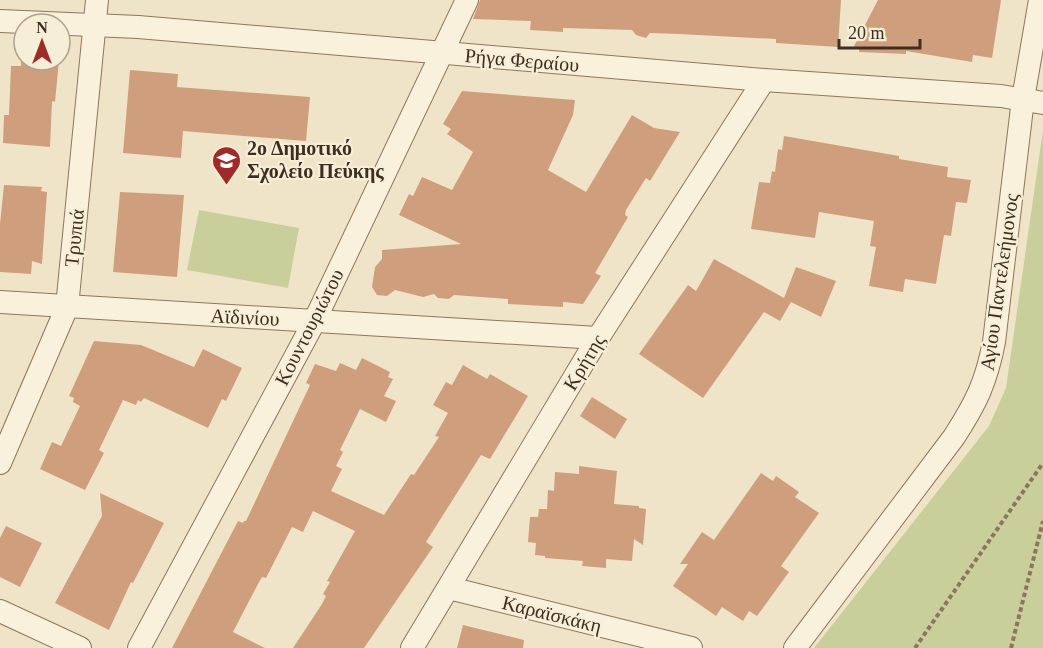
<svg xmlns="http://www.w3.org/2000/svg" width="1043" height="648" font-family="'Times New Roman',serif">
	<rect width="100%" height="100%" fill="#f0e4c8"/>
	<g fill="#c9cf9b">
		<path d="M1043 130V648H814L989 426 1006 388Z"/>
		<path d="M199 210 299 228 288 288 187 270Z"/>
	</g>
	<g fill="#cf9f7d">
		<path d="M480 0H841L838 47 776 43V39L679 34 650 33 646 38 636 35 632 30 563 28V32L530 30 531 21 473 19Z"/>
		<path d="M878 0H1001L992 58 973 55 972 62 906 51V54L859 52V48H853Z"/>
		<path d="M21 60H59L55 102 52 101 50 147 3 143 4 115H9L11 66H21Z"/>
		<path d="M130 70 178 74 177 87 310 97 306 141 183 131 181 158 123 153Z"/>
		<path d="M462 91 575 100 573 115 548 170 586 192 632 115 654 128 680 132 650 181 646 178 626 210 625 215 628 217 595 273 601 276 583 304 563 302V307L508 304V299L454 295 449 299 438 298 434 294 423 297 395 290 387 296 377 295 372 287 375 267 382 259V250L461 244 399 215 409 194 413 196 422 177 452 190 473 152 447 134 451 129 443 124Z"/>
		<path d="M784 136 899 156V159L948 167 947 177 971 180 967 203 956 202 951 236 944 235 936 284 905 279 903 292 869 286 876 247 870 246 874 221 819 212 815 238 751 229 759 182 770 183 772 171 775 172 778 149 782 150Z"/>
		<path d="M4 185 42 187 41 191 47 192 42 264 32 261 31 274 0 272V224Z"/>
		<path d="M120 192 184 195 177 277 113 272Z"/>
		<path d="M714 259 784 298 796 267 836 281 821 317 791 302 780 321 764 312 703 398 639 354 688 285 696 291Z"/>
		<path d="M94 341 141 345 194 367 203 349 242 368 226 401 222 399 208 428 144 398 141 402 138 400 136 405 123 400 99 450 104 453 85 490 40 469 52 442 61 446 80 406 73 402 74 398 69 396Z"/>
		<path d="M362 358 390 372 388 377 393 379 384 396 396 401 386 422 360 409 340 450 343 452 336 466 342 469 331 491 384 515 411 474 414 475 439 437 435 436 448 413 433 405 446 382 452 385 463 365 487 379 490 374 528 396 490 459 481 455 426 542 433 547 364 648H293L322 604 326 596 323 594 330 582 327 581 355 531 313 511 303 532 292 527 266 578 262 577 258 584 233 632 265 648H172L238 521 243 523 244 521H246L310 385 306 383 315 364 336 371 340 363 356 370Z"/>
		<path d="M592 397 627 419 615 439 580 416Z"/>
		<path d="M579 466 617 471 614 504 639 506V508L646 509 643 545 634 539 632 561 606 559V568L582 566 583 561 545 558V556L535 555 536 543 528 542 530 517H538L539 509H547L548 490 554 491 555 472 579 474Z"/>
		<path d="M761 473 773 481 776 476 799 492 795 497 819 513 781 566 789 572 757 616 749 611 743 621 722 607 716 616 673 586 688 564H680L702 532 714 540Z"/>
		<path d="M100 493 164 523 133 583 131 582 109 630 55 603 102 516Z"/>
		<path d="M6 526 42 543 20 587 0 577V538Z"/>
		<path d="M463 625 524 640 523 648H457Z"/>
	</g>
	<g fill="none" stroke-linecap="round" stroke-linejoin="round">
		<defs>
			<g id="minor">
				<path d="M0 21 138 27 764 80 1001 96 1043 103"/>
				<path d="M0 302 598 338"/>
				<path d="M0 463 67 307 97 0"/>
				<path d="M449 588 691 648"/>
				<path d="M0 611 80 648"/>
				<path d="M139 648 314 322 467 0"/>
				<path d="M412 648 598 338 764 80"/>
				<path d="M795 648 954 437C976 403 986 383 994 342L1023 99 1040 0"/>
			</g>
		</defs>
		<use href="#minor" stroke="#8d765c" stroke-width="24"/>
		<g stroke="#8d765c" stroke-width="4" stroke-dasharray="4.5 3" stroke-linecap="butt">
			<path d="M915 648 1043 463"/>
			<path d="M1011 648 1043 521"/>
		</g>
		<use href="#minor" stroke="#faf1dc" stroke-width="22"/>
	</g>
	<defs>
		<symbol id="school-pin" viewBox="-11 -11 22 30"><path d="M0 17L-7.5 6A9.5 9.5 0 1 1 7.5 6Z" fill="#9e2a2b" stroke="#f7eed8"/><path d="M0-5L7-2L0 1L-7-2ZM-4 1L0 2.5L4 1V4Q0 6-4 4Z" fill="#fff"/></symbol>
	</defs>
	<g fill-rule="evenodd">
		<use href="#school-pin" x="210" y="144" width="33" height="45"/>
	</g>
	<g text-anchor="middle" stroke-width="4.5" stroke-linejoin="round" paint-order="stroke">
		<g font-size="20" fill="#3d2e20" stroke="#f7eed8">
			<text transform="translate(522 60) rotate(5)" y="7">Ρήγα Φεραίου</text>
			<text transform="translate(74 238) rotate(-84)" y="7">Τρυπιά</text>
			<text transform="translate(999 282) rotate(-82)" y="7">Αγίου Παντελεήμονος</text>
			<text transform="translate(245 317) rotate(3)" y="7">Αϊδινίου</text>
			<text transform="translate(309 327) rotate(-63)" y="7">Κουντουριώτου</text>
			<text transform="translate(584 362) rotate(-59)" y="7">Κρήτης</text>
			<text transform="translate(552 614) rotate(14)" y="7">Καραϊσκάκη</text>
		</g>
		<g font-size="20" font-weight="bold" fill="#3d2e20" stroke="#f7eed8" text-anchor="start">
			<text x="247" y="155">2ο Δημοτικό<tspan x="247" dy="23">Σχολείο Πεύκης</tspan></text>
		</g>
	</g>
	<g transform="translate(42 42)"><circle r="28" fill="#f7eed8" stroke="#ada18e" stroke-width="1.5"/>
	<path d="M0-4.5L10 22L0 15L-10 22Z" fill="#9e2a2b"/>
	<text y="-9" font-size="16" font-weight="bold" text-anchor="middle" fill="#3d2e20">N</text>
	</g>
	<path d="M839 39v9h81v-9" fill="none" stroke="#3d2e20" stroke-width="3"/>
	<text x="848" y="39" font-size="18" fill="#3d2e20" stroke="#f7eed8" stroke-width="4.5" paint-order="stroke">20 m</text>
</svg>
